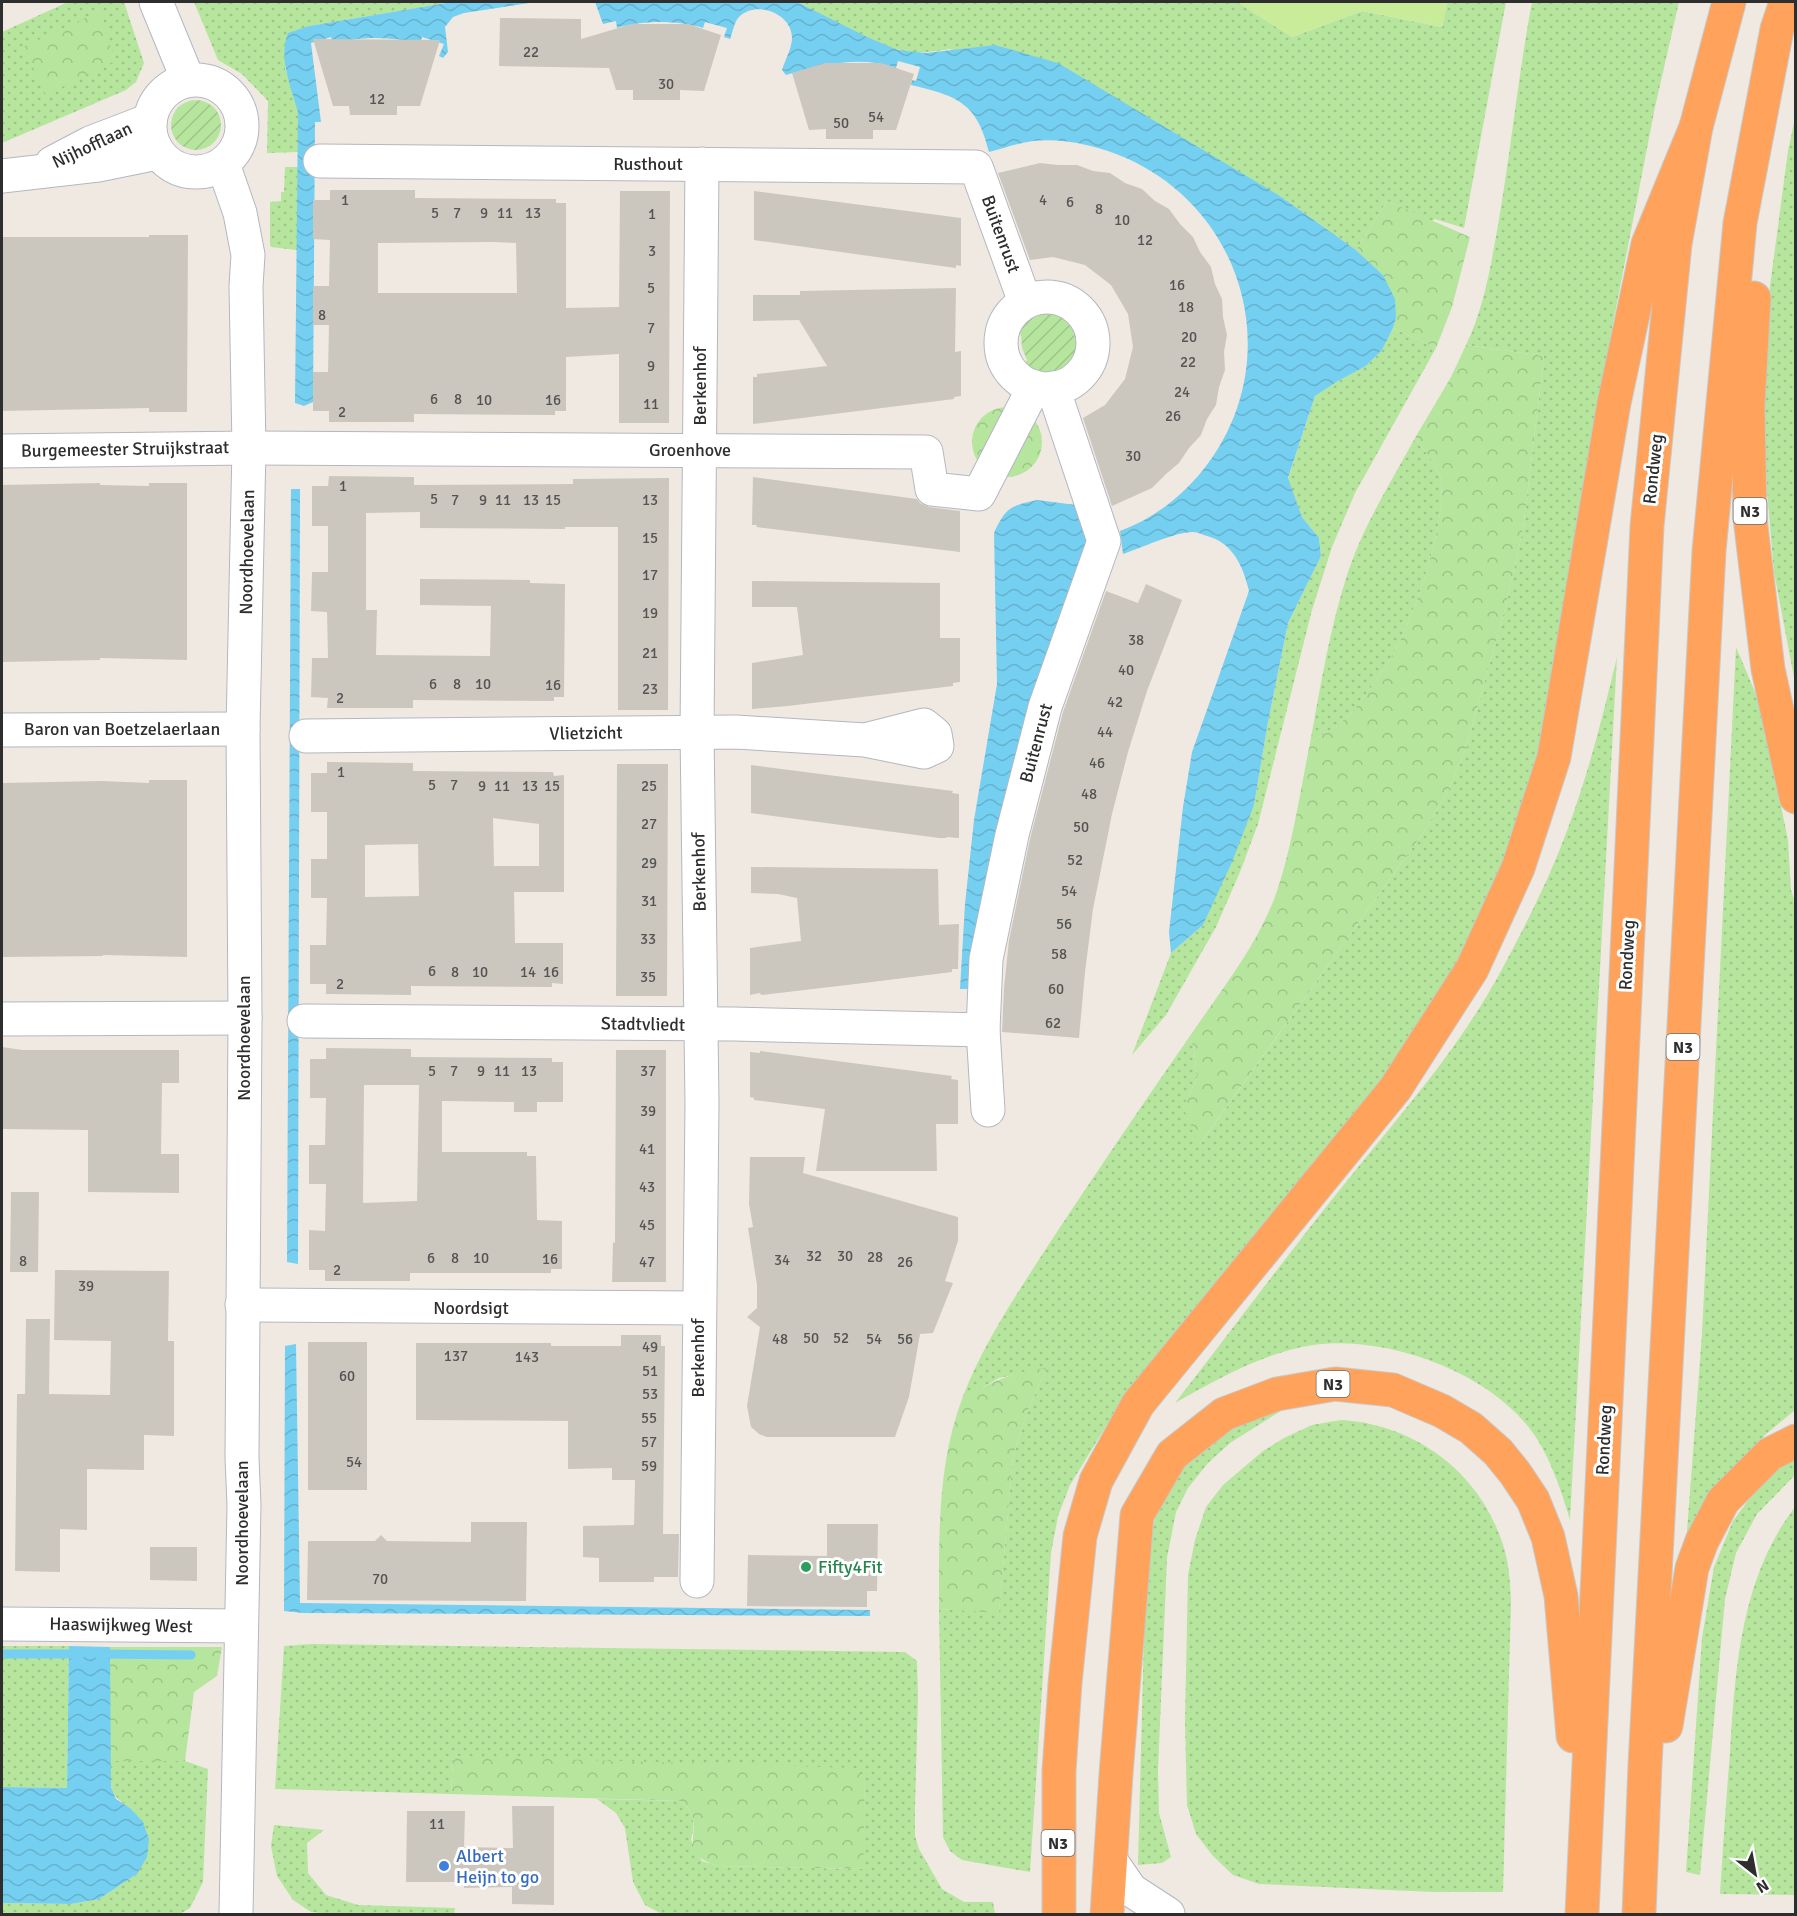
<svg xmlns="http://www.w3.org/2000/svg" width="1797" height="1916" font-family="Signika,sans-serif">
	<defs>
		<pattern id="grass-dots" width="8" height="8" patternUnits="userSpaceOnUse" patternTransform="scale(1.5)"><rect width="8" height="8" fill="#b6e59e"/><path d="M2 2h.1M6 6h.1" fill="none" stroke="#9dc588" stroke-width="1.8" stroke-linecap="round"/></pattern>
		<pattern id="forest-crowns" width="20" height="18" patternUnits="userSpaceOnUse" patternTransform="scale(1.5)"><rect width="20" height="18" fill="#b6e59e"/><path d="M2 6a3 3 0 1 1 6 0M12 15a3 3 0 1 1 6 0" fill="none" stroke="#9dc588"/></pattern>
		<pattern id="garden-furrows" width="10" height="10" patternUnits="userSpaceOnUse" patternTransform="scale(1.5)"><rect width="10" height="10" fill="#b6e59e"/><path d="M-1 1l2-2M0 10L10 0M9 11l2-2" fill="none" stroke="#9dc588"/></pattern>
		<pattern id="water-waves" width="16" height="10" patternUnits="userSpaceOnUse" patternTransform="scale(1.5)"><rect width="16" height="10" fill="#75cff0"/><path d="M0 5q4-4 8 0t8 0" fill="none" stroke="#66b2ce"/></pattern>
	</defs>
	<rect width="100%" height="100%" fill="#efe9e1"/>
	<g fill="url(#grass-dots)">
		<path d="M68 2H124L144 63 136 82 126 90 2 143V32Z"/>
		<path d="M194 2H452L309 26 285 68 298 111V152L267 153 268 101 242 74 218 60Z"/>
		<path d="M797 2H1237L1292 37 1362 11 1442 27 1447 2H1506L1464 228 1435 219 1432 221 1387 201 1356 250 1280 196 950 49C933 52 916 54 899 50 869 43 825 16 797 2Z"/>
		<path d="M1532 2H1679L1655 107 1603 375 1573 589 1547 738 1482 921 1393 1071 1154 1363 1106 1426 1070 1485 1058 1516 1051 1553 1030 1872 962 1860 950 1851 943 1837 939 1609 999 1612 1013 1456 1029 1407 1047 1368 999 1378 962 1399C983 1343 1017 1294 1049 1244 1095 1174 1142 1105 1190 1036L1194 1050 1197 1078 1183 1107 1200 1144 1423 833 1448 791 1466 748 1506 605 1523 529 1544 356 1466 345C1484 308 1491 265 1498 225 1511 151 1518 76 1532 2Z"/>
		<path d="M1795 118V683L1774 572 1767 491 1763 400 1770 286 1788 151Z"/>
		<path d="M285 167H298L297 250 271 247 270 245V202L281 201V192H284Z"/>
		<path d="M1393 328 1436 348 1355 493 1332 547 1312 610 1258 824 1240 872 1216 927 1166 1015 1132 1055 1171 953 1203 925 1254 805 1268 722 1288 623 1321 556 1319 538 1302 517 1288 479 1315 396 1338 381 1366 366 1382 350Z"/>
		<path d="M1415 438C1425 452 1438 465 1441 481 1446 523 1418 603 1400 641 1387 666 1369 692 1351 713 1340 725 1323 734 1310 743 1321 684 1330 626 1349 569 1365 523 1392 480 1415 438Z"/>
		<path d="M1736 647 1760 704 1788 840 1791 890 1795 902V1410L1765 1435 1725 1480 1686 1544 1702 1334Z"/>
		<path d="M1617 657 1570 1520C1562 1494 1554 1468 1540 1444 1501 1375 1389 1334 1313 1345 1263 1353 1219 1378 1175 1403 1231 1331 1285 1258 1342 1187 1398 1117 1458 1051 1501 971 1526 925 1550 877 1568 828 1589 772 1603 715 1617 657Z"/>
		<path d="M1292 1404 1230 1443 1208 1463 1188 1488 1176 1512 1167 1558 1158 1771 1159 1813 1171 1857 1162 1863 1138 1865 1145 1595 1150 1533 1163 1496 1182 1465 1223 1431Z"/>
		<path d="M1341 1420C1413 1424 1477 1470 1501 1539 1509 1559 1510 1581 1511 1602L1503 1892H1433L1259 1884 1233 1875 1213 1856 1196 1834 1187 1805 1185 1722 1188 1575 1195 1540 1206 1507 1223 1485 1263 1451 1284 1438 1312 1425Z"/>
		<path d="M1795 1455V1475L1757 1514 1736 1553 1725 1599 1700 1875 1686 1872 1702 1638 1714 1567 1733 1521 1766 1476Z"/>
		<path d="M1795 1507V1895L1720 1894C1723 1847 1726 1800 1730 1753 1735 1668 1741 1577 1795 1507Z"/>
		<path d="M312 1644 905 1652 917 1661 918 1697 915 1808V1836L919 1849 942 1889 964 1902H993L995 1914H662L645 1905 633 1882 625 1828 616 1813 597 1799 680 1801C695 1812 695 1823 691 1840L702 1861 718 1866 862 1869 865 1780 453 1756 451 1794 275 1789 284 1646Z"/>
		<path d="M2 1646H69L67 1788 2 1787Z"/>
		<path d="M110 1761H185L208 1769 203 1882 190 1908 180 1914H2V1903L71 1904 99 1899 137 1874 130 1808C107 1793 111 1787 110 1761Z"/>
		<path d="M274 1825 324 1830 307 1843 308 1873 326 1895 358 1905 455 1908 454 1914H331L311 1912 293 1900 277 1876 271 1846Z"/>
	</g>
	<g fill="url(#forest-crowns)">
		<path d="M100 11 115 61 46 95 23 47Z"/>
		<path d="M1387 201 1470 237 1452 307 1436 348 1393 328 1396 318 1383 275 1356 250Z"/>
		<path d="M1466 345 1544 356 1523 529 1506 605 1466 748 1448 791 1423 833 1199 1145 1183 1107 1197 1078 1194 1050 1190 1036C1221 990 1259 944 1277 891 1293 843 1300 792 1310 743 1323 734 1340 725 1351 713 1369 692 1387 666 1400 641 1418 603 1446 523 1441 481 1438 465 1425 452 1415 438L1451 377Z"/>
		<circle cx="1007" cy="442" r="35"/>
		<path d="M1047 1368 1029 1407 1013 1456 999 1613 939 1609C939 1538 937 1466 962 1399 990 1382 1015 1371 1047 1368Z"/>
		<path d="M110 1647H222L217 1676 194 1692 185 1761H110Z"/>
		<path d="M453 1756 853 1768 859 1771 865 1780 863 1869 718 1866C669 1851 713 1824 680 1801L451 1794Z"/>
	</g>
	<g fill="url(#garden-furrows)">
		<circle cx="196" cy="125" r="25"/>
		<path d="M1047 308C1113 320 1069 406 1022 366L1027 360 1022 348 1021 335 1014 332C1020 317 1032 311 1047 308Z"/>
	</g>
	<path fill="#c9ec9a" d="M1237 2H1447L1442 27 1362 11 1292 37Z"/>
	<g fill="url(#water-waves)">
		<path d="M452 2H536L464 13 453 17 445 27 448 52 443 58 439 56 444 44 422 37 420 44C393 36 359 36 333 44L331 37 311 43 321 122H315L313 402 304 406 295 403 298 112C291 87 278 58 288 33L309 26Z"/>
		<path d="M595 2H797L867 37 898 50 926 53 995 45 1058 63 1280 196 1356 250 1383 275 1395 299 1396 318 1393 328 1382 350 1366 366 1338 381 1315 396 1288 478 1302 517 1319 538 1321 556 1288 623 1268 722 1254 805 1232 862 1203 925 1171 953 1169 932 1183 807 1192 752 1249 591C1243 566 1233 543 1207 536 1203 535 1198 532 1193 532 1175 532 1141 548 1123 554L1120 531C1153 519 1181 497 1203 470 1287 365 1248 212 1126 158 1098 146 1064 138 1033 141 1019 143 1004 148 989 152 977 102 957 96 911 85L912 80 916 81 920 67 898 61 896 68C860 55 821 65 786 75L782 70C785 60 792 48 792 38 792 13 756 0 739 17 734 22 733 32 730 39L724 37 727 28 705 22 703 28C677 20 643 20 617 28L616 21 603 24Z"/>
		<path d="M291 489H300L298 1264 287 1262Z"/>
		<path d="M1037 500 1076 505 1087 535 1086 553 969 989H960L965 904 974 820 997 684 994 533C1006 507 1010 506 1037 500Z"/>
		<path d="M296 1344 300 1603 870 1610V1616L303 1613 284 1611 285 1346Z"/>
		<path d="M69 1646 110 1647 111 1787 116 1799 130 1808 143 1822 149 1839 147 1857 137 1874 99 1899 71 1904 2 1903V1787L67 1788Z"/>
	</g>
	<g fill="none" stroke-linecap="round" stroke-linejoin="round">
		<g stroke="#75cff0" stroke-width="9">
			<path d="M2 1654H81"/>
			<path d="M98 1654 191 1655"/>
		</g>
	</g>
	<g fill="#cbc7bf" fill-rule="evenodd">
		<path d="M500 18 581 19V39L632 24H688L721 35 704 91 680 90V100H633V90H616L609 68 499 66Z"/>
		<path d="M313 39 440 40 420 106H397V115H350L349 106H333Z"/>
		<path d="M825 63H881L914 74 896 130H873V139H826V129L809 130 792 73Z"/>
		<path d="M1040 163 1058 165H1077L1093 171 1110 173 1125 183 1142 189 1155 201 1169 209 1180 224 1193 237 1200 252 1211 267 1215 284 1222 299 1223 317 1227 335 1224 352 1225 370 1219 387 1216 405 1207 419 1201 435 1189 448 1179 463 1166 474 1152 488 1112 506 1083 418 1105 405 1125 379 1133 347 1128 314 1111 285 1085 265 1053 257 1030 260 998 173Z"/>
		<path d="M330 190H415V198L556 199V203H566V308L619 307 620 191H670L669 423H619V354L566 357V411H555V415L414 414V422H329V411H313V372H328L329 325H313V286H329L330 240 313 239V200H330ZM492 242 516 243 517 293H378V243Z"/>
		<path d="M754 191 961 218V266L956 265V268L754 240Z"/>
		<path d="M149 235H188L187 412H149V408L2 411V237H149Z"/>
		<path d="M956 288 955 352 961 351V396L954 397V399L753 424V377H757V374L827 366 799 320 753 321V295H800V291Z"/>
		<path d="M329 476 414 477V485L573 484V479L669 478 668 710H618V527H565V529L420 528V512L366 513V610H377L376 655 490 656 491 606 420 605V579L530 580V583L565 584 564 697H554V701L413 700V708H327L328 698 311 697 312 658H328L327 612 311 611 312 572H328V526H312V486H328Z"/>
		<path d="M753 477 917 499 920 503 929 507 960 511V552L756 527 757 525H752Z"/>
		<path d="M100 483V485L149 486V483H187V660L100 658V660L2 662V485Z"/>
		<path d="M752 581 940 583V638H960V682L953 683V686L788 706 752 709V663L803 655 797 607H752Z"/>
		<path d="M1146 584 1182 600 1147 691 1128 752 1112 814 1093 909 1085 972 1079 1038 1002 1032 1004 988 1009 940 1030 839 1063 712 1106 591 1138 603Z"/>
		<path d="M327 762 413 763V771L553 772 554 776 564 775V892H514L515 943H563V984L552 983V987L411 986V995L326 994V984H310V945H326L327 898H311V859H327V812H311V773H327ZM493 818 539 824V866H494ZM418 844 419 896 365 897V845Z"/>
		<path d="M617 764H668L667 996H616Z"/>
		<path d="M751 765 953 791 952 793 959 794V838L947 837 946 838H939L751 813Z"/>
		<path d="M149 780H187V957L103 955V956L2 957V783L101 781 149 783Z"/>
		<path d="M751 867 938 869 939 925 959 924 958 969H952V972L864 983 761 995 760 993 750 995V948L801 941 797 898 778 894 751 893Z"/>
		<path d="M2 1047 22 1050H179V1083H162L161 1154H179V1193L88 1192V1130L2 1129Z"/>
		<path d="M326 1048 411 1049V1057L552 1058V1062H563V1102H537V1112H514V1102L442 1101V1152H527V1156H536L537 1220 562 1221V1269H551V1273H410V1281H325V1270H309V1230L325 1231 326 1184H309V1145H325L326 1098H310V1059H326ZM364 1085H419L417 1201 363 1203Z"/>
		<path d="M616 1050H666V1282H612L613 1242 615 1243Z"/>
		<path d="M760 1051 952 1076 951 1079 958 1080V1124H936L937 1171H816L825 1109 754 1100V1098L750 1097V1052L760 1053Z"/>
		<path d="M750 1157H805L803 1173 958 1217V1241L945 1281 953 1283 933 1333 920 1334 909 1397 895 1437H767L759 1434 751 1427 747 1406 760 1327 747 1317 757 1308V1285L748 1228 753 1227 749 1204Z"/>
		<path d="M11 1192H39L38 1272H10Z"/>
		<path d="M55 1270 169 1271 168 1341H174V1436L144 1435V1470L87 1469V1530L60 1529V1572L15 1571 17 1394H25L26 1319H50L49 1394 110 1395 111 1341 54 1340Z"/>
		<path d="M621 1335H661V1346H665L663 1534H679L678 1577H654V1582H599V1558L583 1557V1526L634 1525 635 1480H612V1468L568 1469V1421L416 1420V1343H551V1346H621Z"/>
		<rect x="308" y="1342" width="59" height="148"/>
		<path d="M471 1522H527L526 1601 307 1600 308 1541H375L381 1535 387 1541 471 1542Z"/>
		<path d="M827 1524H878L877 1591H867V1607L747 1606 748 1555 827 1556Z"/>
		<path d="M150 1547H197V1581L150 1580Z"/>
		<path d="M512 1806H554V1905L512 1904V1887L464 1888V1882H406L407 1811H465L464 1847 513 1848Z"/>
	</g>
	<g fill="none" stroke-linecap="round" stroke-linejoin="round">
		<defs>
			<g id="street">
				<path d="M320 161 976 167 1025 302"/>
				<circle cx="1047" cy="343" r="46"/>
				<path d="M2 451 249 448 926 452 932 489 979 494 1034 387"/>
				<path d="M2 730 243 729"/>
				<path d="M306 736 736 732 865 740 924 752 937 746 935 734 924 725 865 740"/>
				<path d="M2 1019 245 1018"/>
				<path d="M304 1021 733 1024 983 1030"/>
				<path d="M988 1110 983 1030 986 959 1012 835 1045 707 1104 541 1053 388"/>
				<path d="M242 1305 699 1308"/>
				<path d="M697 1581 702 1104 697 732 702 164"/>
				<path d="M2 1624 241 1626"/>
			</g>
			<g id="secondary">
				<path d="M156 2 188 80"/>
				<circle cx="196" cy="126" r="46"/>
				<path d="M52 163 90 143 150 120"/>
				<path d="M223 164 240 213 248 255 246 286 249 448 243 729 245 1018 242 1458 244 1505 236 1914"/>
				<path d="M2 176 98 165 157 153"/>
				<path d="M1111 1861 1131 1890 1168 1914"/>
			</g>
			<g id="highway">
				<path d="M1754 298 1748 406 1750 518 1768 669 1796 797"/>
				<path d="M1666 1726 1692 1568 1702 1541 1723 1501 1770 1454 1796 1441"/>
				<path d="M1059 1914V1771L1065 1683 1080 1536 1096 1481 1138 1404 1395 1089 1472 969 1518 868 1554 757 1614 403 1648 244 1696 127"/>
				<path d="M1107 1914 1116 1774 1137 1515 1172 1455 1224 1414 1277 1394 1335 1384 1393 1390 1442 1411 1471 1428 1498 1452 1515 1473 1533 1500 1548 1537 1561 1596 1573 1736"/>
				<path d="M1582 1914 1647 526 1675 244 1696 127 1729 2"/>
				<path d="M1639 1914 1645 1765 1709 551 1740 223 1777 29 1786 2"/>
			</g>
		</defs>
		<use href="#street" stroke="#b4b7c1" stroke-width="35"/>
		<use href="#secondary" stroke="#b4b7c1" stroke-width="35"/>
		<use href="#highway" stroke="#c9c9c9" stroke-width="35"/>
		<use href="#street" stroke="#fff" stroke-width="33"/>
		<use href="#secondary" stroke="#fff" stroke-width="33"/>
		<use href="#highway" stroke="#ffa35c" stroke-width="33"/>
	</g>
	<circle fill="#2e9e5b" stroke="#fff" stroke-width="2" cx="806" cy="1567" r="6"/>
	<circle fill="#3f7fe0" stroke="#fff" stroke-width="2" cx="444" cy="1866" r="6"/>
	<g text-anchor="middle" stroke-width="6" stroke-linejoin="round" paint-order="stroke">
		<g font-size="15" fill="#555452">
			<text x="531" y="57">22</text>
			<text x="666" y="89">30</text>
			<text x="377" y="104">12</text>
			<text x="876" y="122">54</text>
			<text x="841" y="128">50</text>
			<text x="345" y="205">1</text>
			<text x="1043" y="205">4</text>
			<text x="1070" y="207">6</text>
			<text x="1099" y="214">8</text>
			<text x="435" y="218">5</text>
			<text x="457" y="218">7</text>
			<text x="484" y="218">9</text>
			<text x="505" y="218">11</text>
			<text x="533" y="218">13</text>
			<text x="652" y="219">1</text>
			<text x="1122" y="225">10</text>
			<text x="1145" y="245">12</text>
			<text x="652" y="256">3</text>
			<text x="1177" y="290">16</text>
			<text x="651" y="293">5</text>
			<text x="1186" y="312">18</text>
			<text x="322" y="320">8</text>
			<text x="651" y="333">7</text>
			<text x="1189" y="342">20</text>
			<text x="1188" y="367">22</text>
			<text x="651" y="371">9</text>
			<text x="1182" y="397">24</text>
			<text x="434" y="404">6</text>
			<text x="458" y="404">8</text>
			<text x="484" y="405">10</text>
			<text x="553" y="405">16</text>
			<text x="651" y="409">11</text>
			<text x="342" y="417">2</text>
			<text x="1173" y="421">26</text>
			<text x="1133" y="461">30</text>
			<text x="343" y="491">1</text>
			<text x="434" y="504">5</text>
			<text x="455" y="505">7</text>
			<text x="483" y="505">9</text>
			<text x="503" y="505">11</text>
			<text x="531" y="505">13</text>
			<text x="553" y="505">15</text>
			<text x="650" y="505">13</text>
			<text x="650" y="543">15</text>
			<text x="650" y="580">17</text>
			<text x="650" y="618">19</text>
			<text x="1136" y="645">38</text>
			<text x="650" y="658">21</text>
			<text x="1126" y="675">40</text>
			<text x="433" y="689">6</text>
			<text x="457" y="689">8</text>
			<text x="483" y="689">10</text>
			<text x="553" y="690">16</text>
			<text x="650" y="694">23</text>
			<text x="340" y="703">2</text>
			<text x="1115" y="707">42</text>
			<text x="1105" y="737">44</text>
			<text x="1097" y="768">46</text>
			<text x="341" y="777">1</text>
			<text x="432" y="790">5</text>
			<text x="454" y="790">7</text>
			<text x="482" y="791">9</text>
			<text x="502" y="791">11</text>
			<text x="530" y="791">13</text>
			<text x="552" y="791">15</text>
			<text x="649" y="791">25</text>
			<text x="1089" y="799">48</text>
			<text x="649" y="829">27</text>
			<text x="1081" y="832">50</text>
			<text x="1075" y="865">52</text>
			<text x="649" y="868">29</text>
			<text x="1069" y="896">54</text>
			<text x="649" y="906">31</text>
			<text x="1064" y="929">56</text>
			<text x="648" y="944">33</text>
			<text x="1059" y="959">58</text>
			<text x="432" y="976">6</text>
			<text x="455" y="977">8</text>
			<text x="480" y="977">10</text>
			<text x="528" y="977">14</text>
			<text x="551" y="977">16</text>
			<text x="648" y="982">35</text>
			<text x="340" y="989">2</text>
			<text x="1056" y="994">60</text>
			<text x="1053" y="1028">62</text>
			<text x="432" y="1076">5</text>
			<text x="454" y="1076">7</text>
			<text x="481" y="1076">9</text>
			<text x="502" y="1076">11</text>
			<text x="529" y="1076">13</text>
			<text x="648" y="1076">37</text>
			<text x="648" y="1116">39</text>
			<text x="647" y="1154">41</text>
			<text x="647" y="1192">43</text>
			<text x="647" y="1230">45</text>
			<text x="814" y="1261">32</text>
			<text x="845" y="1261">30</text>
			<text x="875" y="1262">28</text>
			<text x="431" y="1263">6</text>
			<text x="455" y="1263">8</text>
			<text x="481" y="1263">10</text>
			<text x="550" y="1264">16</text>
			<text x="782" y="1265">34</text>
			<text x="23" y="1266">8</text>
			<text x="647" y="1267">47</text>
			<text x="905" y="1267">26</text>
			<text x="337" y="1275">2</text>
			<text x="86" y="1291">39</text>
			<text x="811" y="1343">50</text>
			<text x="841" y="1343">52</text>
			<text x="780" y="1344">48</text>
			<text x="874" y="1344">54</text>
			<text x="905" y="1344">56</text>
			<text x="650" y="1352">49</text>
			<text x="456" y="1361">137</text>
			<text x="527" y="1362">143</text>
			<text x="650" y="1376">51</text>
			<text x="347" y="1381">60</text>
			<text x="650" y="1399">53</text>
			<text x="649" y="1423">55</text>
			<text x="649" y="1447">57</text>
			<text x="354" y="1467">54</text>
			<text x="649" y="1471">59</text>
			<text x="380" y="1584">70</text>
			<text x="437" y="1829">11</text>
		</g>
		<g fill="#fff" stroke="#6d6d6d" stroke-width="1.5">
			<rect x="1733.5" y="498" width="33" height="26" rx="4.5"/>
			<rect x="1666.5" y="1034" width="33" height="26" rx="4.5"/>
			<rect x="1316.5" y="1371" width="33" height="26" rx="4.5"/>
			<rect x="1041.5" y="1830" width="33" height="26" rx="4.5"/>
		</g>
		<g font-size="16" font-weight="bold" fill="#2e2e2e">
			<text x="1750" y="517">N3</text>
			<text x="1683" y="1053">N3</text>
			<text x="1333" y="1390">N3</text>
			<text x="1058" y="1849">N3</text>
		</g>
		<g font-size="18" fill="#2e2e2e" stroke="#fff">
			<text transform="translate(92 145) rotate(-25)" y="6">Nijhofflaan</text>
			<text x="648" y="170">Rusthout</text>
			<text transform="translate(1001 234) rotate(70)" y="6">Buitenrust</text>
			<text transform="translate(700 386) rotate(-90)" y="6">Berkenhof</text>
			<text transform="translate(125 449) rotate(-1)" y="6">Burgemeester Struijkstraat</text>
			<text x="690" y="456">Groenhove</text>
			<text transform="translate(1653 469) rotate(-84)" y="6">Rondweg</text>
			<text transform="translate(247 552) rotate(-89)" y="6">Noordhoevelaan</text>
			<text x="122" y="735">Baron van Boetzelaerlaan</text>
			<text transform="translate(586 733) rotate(-1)" y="6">Vlietzicht</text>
			<text transform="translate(1036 743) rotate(-75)" y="6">Buitenrust</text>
			<text transform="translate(699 872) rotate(-91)" y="6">Berkenhof</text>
			<text transform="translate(1627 955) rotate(-87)" y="6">Rondweg</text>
			<text transform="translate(643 1024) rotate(1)" y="6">Stadtvliedt</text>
			<text transform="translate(244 1038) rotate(-90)" y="6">Noordhoevelaan</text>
			<text x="471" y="1314">Noordsigt</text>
			<text transform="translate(698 1358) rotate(-90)" y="6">Berkenhof</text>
			<text transform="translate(1604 1440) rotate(-87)" y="6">Rondweg</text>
			<text transform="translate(242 1523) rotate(-90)" y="6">Noordhoevelaan</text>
			<text transform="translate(121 1625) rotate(1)" y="6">Haaswijkweg West</text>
		</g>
		<g font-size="18" fill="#27864d" stroke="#fff" text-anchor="start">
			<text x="818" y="1573">Fifty4Fit</text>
		</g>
		<g font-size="18" fill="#366cbe" stroke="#fff" text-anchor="start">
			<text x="456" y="1862">Albert<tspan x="456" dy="21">Heijn to go</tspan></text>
		</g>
	</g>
	<rect width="1797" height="1916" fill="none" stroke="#2e2e2e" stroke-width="6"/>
	<g transform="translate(1755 1874) rotate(149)" stroke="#ffffff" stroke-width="4.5" paint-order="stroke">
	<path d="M0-4.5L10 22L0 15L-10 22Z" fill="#2e2e2e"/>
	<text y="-9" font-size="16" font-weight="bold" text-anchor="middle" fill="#2e2e2e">N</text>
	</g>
</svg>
